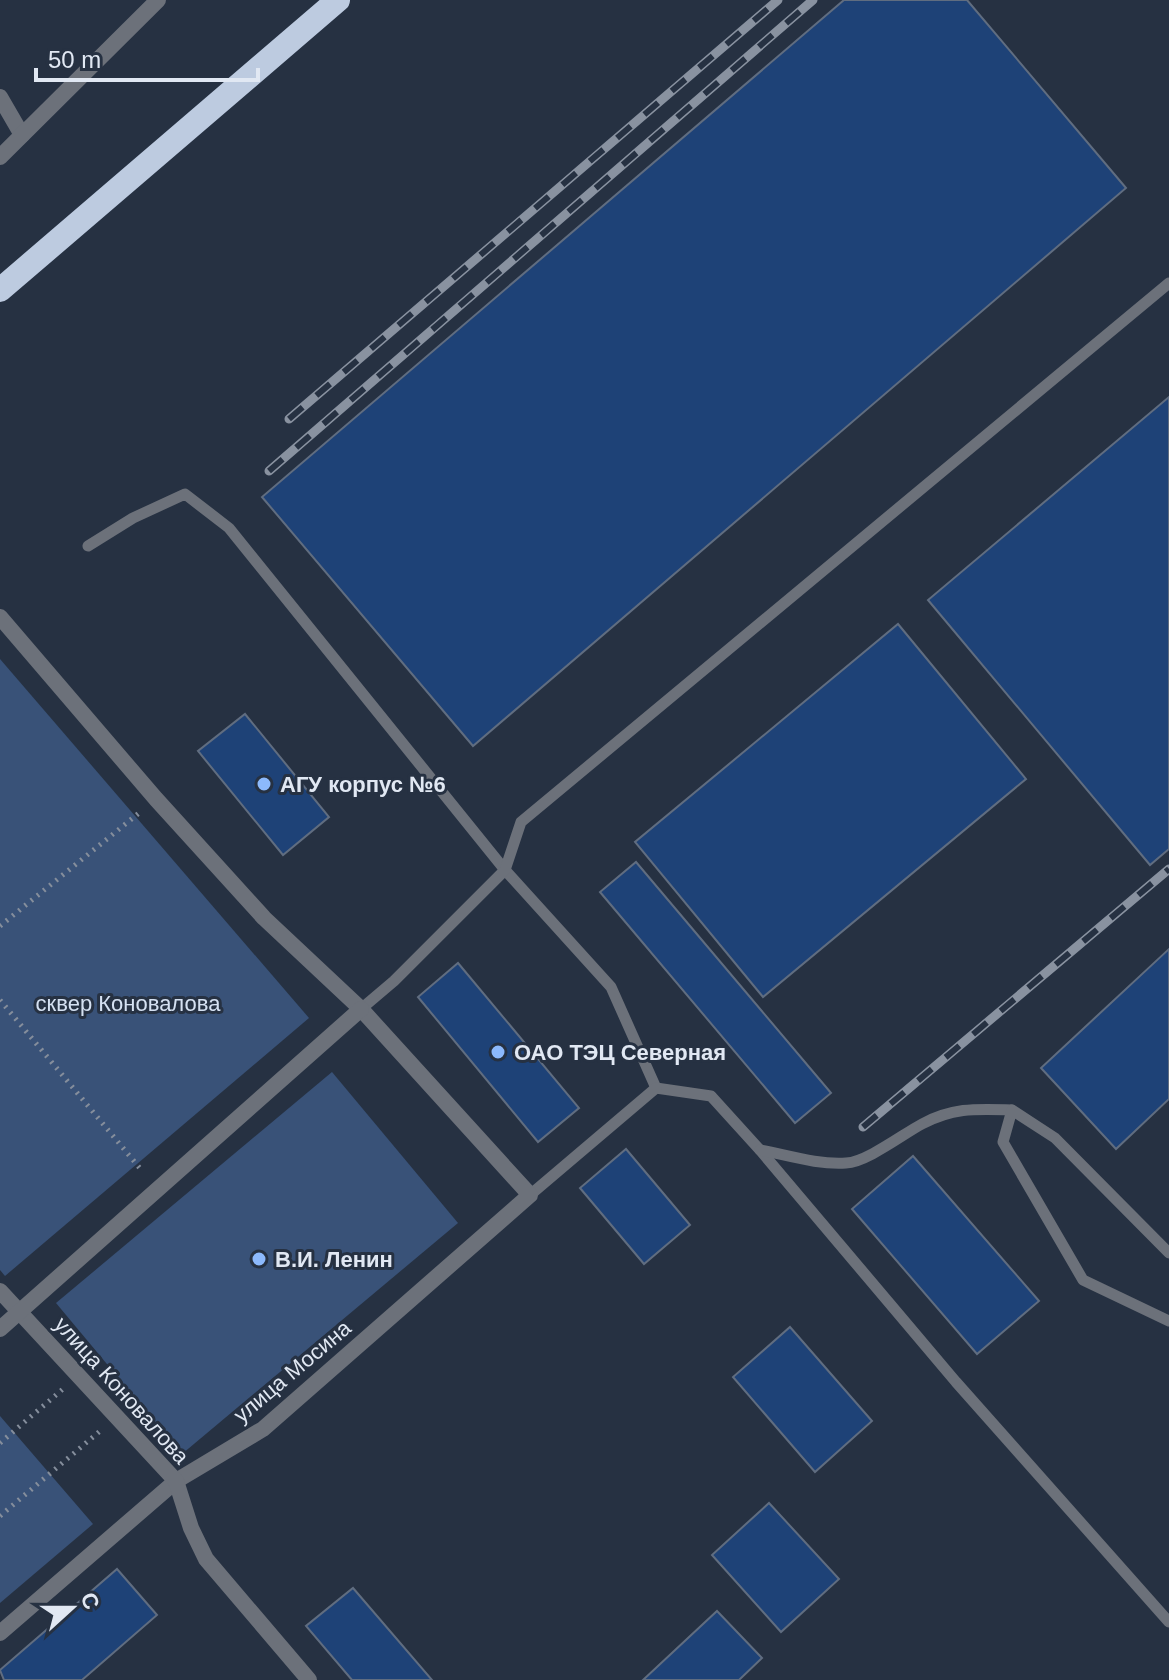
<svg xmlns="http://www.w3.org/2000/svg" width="1169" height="1680" font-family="Helvetica,sans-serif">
	<rect width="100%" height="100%" fill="#263142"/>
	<g fill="#395278">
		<path d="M0 659 309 1018 5 1276 0 1270Z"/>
		<path d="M332 1072 458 1223 182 1454 56 1303Z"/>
		<path d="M0 1416 93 1524 0 1603Z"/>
	</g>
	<g fill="#1e4277" stroke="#606d80" stroke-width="2">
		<path d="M844 0H967L1126 188 473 746 262 497Z"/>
		<path d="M1169 397V849L1150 865 928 600Z"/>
		<path d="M898 624 1026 779 763 997 635 842Z"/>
		<path d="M245 714 329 817 283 855 198 751Z"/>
		<path d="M636 862 831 1093 795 1123 600 892Z"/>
		<path d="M1169 949V1099L1116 1149 1041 1068Z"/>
		<path d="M458 963 579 1108 538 1142 418 997Z"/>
		<path d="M626 1149 690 1225 644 1264 580 1188Z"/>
		<path d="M913 1156 1039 1301 977 1354 852 1209Z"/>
		<path d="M790 1327 872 1421 815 1472 733 1377Z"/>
		<path d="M769 1503 839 1579 781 1632 712 1555Z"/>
		<path d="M117 1569 157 1615 82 1680H4L0 1670Z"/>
		<path d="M353 1588 432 1680H352L306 1626Z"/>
		<path d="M717 1611 762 1658 739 1680H643Z"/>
	</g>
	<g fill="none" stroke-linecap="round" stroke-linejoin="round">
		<g stroke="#858e9c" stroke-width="5" stroke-dasharray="2 6" stroke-linecap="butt">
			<path d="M0 926 139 813"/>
			<path d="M0 1000 143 1172"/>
			<path d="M0 1443 63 1389"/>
			<path d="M0 1516 100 1431"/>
		</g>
		<g stroke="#6c717a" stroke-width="11">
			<path d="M88 546 133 518 185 494 229 528 505 870 611 987 656 1088 711 1096 760 1150 956 1382 1169 1622"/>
			<path d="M361 1009 394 981 505 870 521 822 1169 283"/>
			<path d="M760 1150C787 1155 818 1165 846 1163 867 1162 903 1134 922 1124 954 1107 977 1109 1012 1110"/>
			<path d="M530 1195 656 1088"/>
			<path d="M1169 1253 1055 1138 1012 1110 1003 1142 1083 1280 1169 1321"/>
		</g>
		<g stroke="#6c717a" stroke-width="16">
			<path d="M0 97 22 135"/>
			<path d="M0 157 158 0"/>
			<path d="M0 617 156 799 264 918 361 1009 530 1195 263 1429 176 1481 0 1633"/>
			<path d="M0 1291 176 1481 191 1528 206 1559 309 1680"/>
			<path d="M0 1329 361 1009"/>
		</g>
		<path stroke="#bdcbe0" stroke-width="24" d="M0 290 338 0"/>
		<defs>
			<g id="rail">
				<path d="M289 419 778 0"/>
				<path d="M269 471 813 0"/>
				<path d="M863 1127 1169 869"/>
			</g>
		</defs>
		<use href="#rail" stroke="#8992a0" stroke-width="9"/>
		<use href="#rail" stroke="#263142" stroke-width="6" stroke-dasharray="18" stroke-linecap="butt"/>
	</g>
	<g fill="#8cb9fc" stroke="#263142" stroke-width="3">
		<circle cx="264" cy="784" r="8"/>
		<circle cx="498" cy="1052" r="8"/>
		<circle cx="259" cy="1259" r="8"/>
	</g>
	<g text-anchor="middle" stroke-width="6" stroke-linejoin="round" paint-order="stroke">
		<g font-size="22" font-weight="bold" fill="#e1e8f3" stroke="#263142" text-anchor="start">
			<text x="280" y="792">АГУ корпус №6</text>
			<text x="514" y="1060">ОАО ТЭЦ Северная</text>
			<text x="275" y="1267">В.И. Ленин</text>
		</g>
		<g font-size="22" fill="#d5e1f2" stroke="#263142">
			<text x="128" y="1011">сквер Коновалова</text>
		</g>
		<g font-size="22" fill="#e1e8f3" stroke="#263142">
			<text transform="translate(292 1371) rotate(-40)" y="8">улица Мосина</text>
			<text transform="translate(122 1390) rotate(48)" y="8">улица Коновалова</text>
		</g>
	</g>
	<g transform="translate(72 1608) rotate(69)" stroke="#263142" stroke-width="6" paint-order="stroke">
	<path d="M0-6L14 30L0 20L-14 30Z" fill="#e1e8f3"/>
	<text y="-12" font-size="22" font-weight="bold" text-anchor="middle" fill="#e1e8f3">С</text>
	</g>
	<path d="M36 68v12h222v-12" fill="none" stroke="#e1e8f3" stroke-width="4"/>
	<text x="48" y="68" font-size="24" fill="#e1e8f3" stroke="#263142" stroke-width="6" paint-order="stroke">50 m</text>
</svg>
